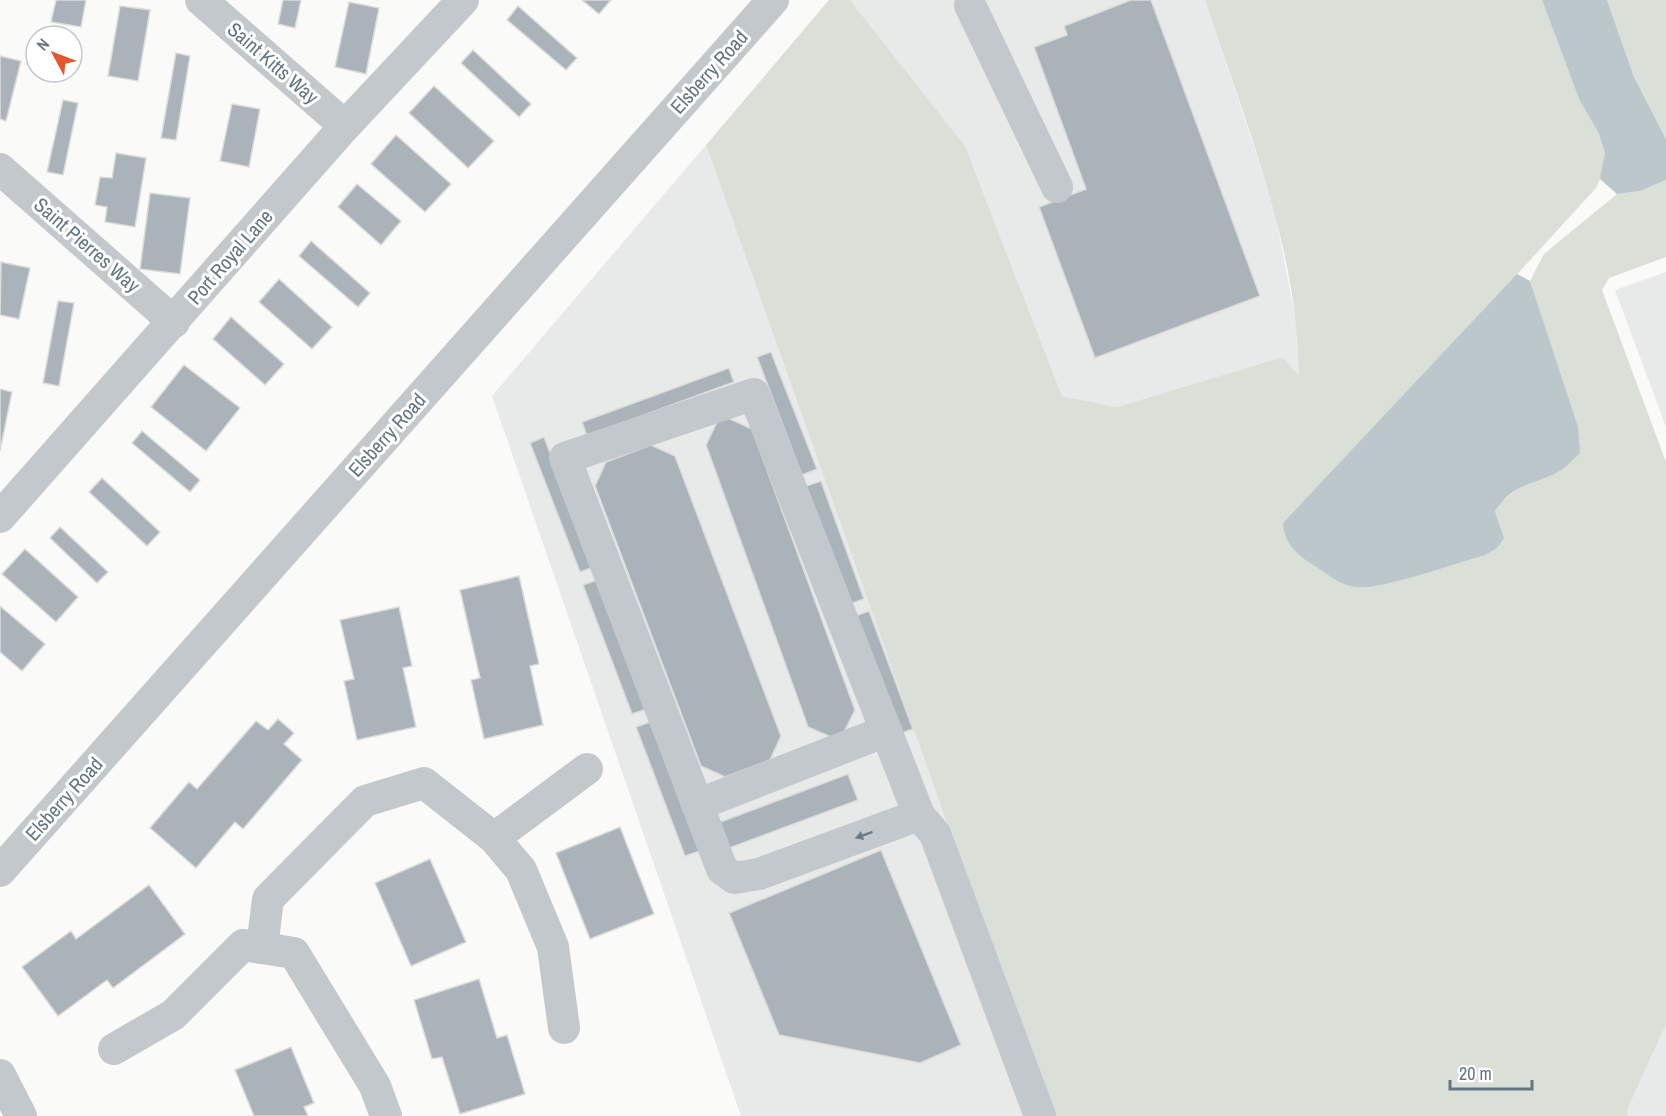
<svg xmlns="http://www.w3.org/2000/svg" width="1666" height="1116" font-family="'Archivo Narrow',sans-serif">
	<rect width="100%" height="100%" fill="#fafaf8"/>
	<g fill="#e8e9e9">
		<path d="M850 0H1205L1274 207 1299 337V377L1283 357 1117 407 1062 396 965 146Z"/>
		<path d="M706 145 1051 1116H741L492 396Z"/>
		<path d="M1666 272V427L1615 290Z"/>
		<path d="M1666 1024V1116H1628L1627 1110Z"/>
	</g>
	<g fill="#dadfd7">
		<path d="M829 0H850L965 146 1062 396 1117 407 1283 357 1299 376C1298 247 1245 122 1205 0H1542L1579 99 1599 134 1605 153 1603 172 1596 188 1458 339 1283 523C1284 549 1316 567 1336 580L1501 528 1495 511C1512 488 1533 480 1559 472L1577 427 1530 281 1544 254 1617 194 1640 191 1666 180V257L1609 278 1602 290 1666 462V1024L1627 1110 1628 1116H1051L706 145Z"/>
		<path d="M1607 0H1666V139L1634 77Z"/>
	</g>
	<g fill="#bbc7cb">
		<path d="M1542 0H1607L1634 77 1666 139V180L1640 191 1617 194 1600 179 1605 153 1599 134 1579 99Z"/>
		<path d="M1517 274 1530 281 1578 427 1580 453C1573 459 1566 468 1558 472 1531 486 1515 482 1495 511L1504 538 1497 548 1485 555C1456 563 1382 590 1355 587 1339 585 1323 571 1310 563 1295 553 1284 542 1283 523Z"/>
	</g>
	<g fill="#aab3b9" stroke="#dcdcda" stroke-width="1.5">
		<path d="M56 0H86L81 27 51 22Z"/>
		<path d="M283 0H301L295 28 278 24Z"/>
		<path d="M582 0H611L599 14Z"/>
		<path d="M1131 0H1151L1260 296 1095 358 1039 207 1086 189 1034 47 1067 35 1064 26Z"/>
		<path d="M349 2 379 8 366 74 335 67Z"/>
		<path d="M120 6 150 10 138 81 108 76Z"/>
		<path d="M518 6 577 58 566 70 507 20Z"/>
		<path d="M473 50 531 104 519 117 461 63Z"/>
		<path d="M176 53 190 56 176 140 161 138Z"/>
		<path d="M0 56 21 61 6 121 0 119Z"/>
		<path d="M434 86 494 141 468 168 409 113Z"/>
		<path d="M63 100 78 103 63 175 47 172Z"/>
		<path d="M232 104 260 109 249 167 220 161Z"/>
		<path d="M396 135 451 184 425 212 371 164Z"/>
		<path d="M116 153 146 158 135 227 105 222 107 207 95 205 100 177 112 178Z"/>
		<path d="M357 184 401 221 381 245 338 207Z"/>
		<path d="M150 193 190 198 180 274 140 269Z"/>
		<path d="M311 241 370 293 358 307 299 256Z"/>
		<path d="M1 262 30 268 19 319 0 315Z"/>
		<path d="M279 279 332 327 312 349 259 302Z"/>
		<path d="M58 301 74 303 59 386 43 383Z"/>
		<path d="M231 317 284 364 265 385 213 339Z"/>
		<path d="M771 352 817 469 802 475 757 357Z"/>
		<path d="M184 365 240 408 206 451 151 407Z"/>
		<path d="M729 368 734 382 587 436 582 422Z"/>
		<path d="M0 389 12 392 0 451Z"/>
		<path d="M728 418 752 429 855 710 843 734 833 738 808 727 706 445 717 422Z"/>
		<path d="M142 431 200 480 190 492 132 443Z"/>
		<path d="M544 437 594 567 580 572 530 443Z"/>
		<path d="M651 445 675 456 781 736 770 760 725 777 701 766 595 486 606 462Z"/>
		<path d="M102 478 160 532 147 546 89 492Z"/>
		<path d="M821 481 864 599 850 604 806 486Z"/>
		<path d="M60 527 108 572 97 583 50 538Z"/>
		<path d="M25 549 78 597 56 622 2 574Z"/>
		<path d="M519 576 539 664 530 666 543 725 484 739 471 680 480 678 460 590Z"/>
		<path d="M597 580 647 709 632 714 583 585Z"/>
		<path d="M0 606 45 644 22 671 0 652Z"/>
		<path d="M399 607 412 666 403 668 416 727 357 740 344 681 354 679 340 620Z"/>
		<path d="M869 611 913 729 899 734 855 616Z"/>
		<path d="M278 719 294 733 284 744 302 760 243 829 235 822 196 868 150 828 189 782 197 789 256 721 268 730Z"/>
		<path d="M650 722 700 851 685 856 636 727Z"/>
		<path d="M848 774 858 800 724 850 715 824Z"/>
		<path d="M620 827 654 914 590 939 556 853Z"/>
		<path d="M881 850 961 1045 920 1063 779 1035 729 913Z"/>
		<path d="M430 859 466 942 411 966 375 883Z"/>
		<path d="M149 885 185 934 113 988 107 980 58 1016 22 967 71 931 76 939Z"/>
		<path d="M479 979 497 1038 507 1035 525 1094 460 1114 442 1057 432 1059 414 1000Z"/>
		<path d="M291 1047 314 1103 304 1107 308 1116H254L235 1070Z"/>
	</g>
	<g fill="none" stroke-linecap="round" stroke-linejoin="round">
		<g stroke="#c3c8cc" stroke-width="32">
			<path d="M201 0 345 126"/>
			<path d="M970 5 1057 187"/>
			<path d="M0 169 174 322"/>
			<path d="M0 517 345 126 463 0"/>
			<path d="M697 805 886 731"/>
			<path d="M919 815 759 874 734 878 722 869 565 458 754 394 919 815 935 834 1040 1116"/>
			<path d="M494 838 587 769"/>
			<path d="M0 871 773 0"/>
			<path d="M262 948 268 899 365 801 424 783 494 838 521 870 553 947 564 1028"/>
			<path d="M114 1049 173 1015 243 945 294 953 375 1086 386 1116"/>
			<path d="M0 1075 21 1116"/>
		</g>
	</g>
	<defs><path id="oneway-solid" d="M-6-.8H1V-3.2L6.5 0L1 3.2V.8H-6Z" transform="scale(1.5)"/></defs>
	<use fill="#6a7a87" href="#oneway-solid" transform="translate(864 835) rotate(160)"/>
	<g text-anchor="middle" stroke-width="6" stroke-linejoin="round" paint-order="stroke">
		<g font-size="20" fill="#657683" stroke="#fff">
			<text transform="translate(273 63) rotate(41)" y="7">Saint Kitts Way</text>
			<text transform="translate(709 72) rotate(-48)" y="7">Elsberry Road</text>
			<text transform="translate(87 245) rotate(41)" y="7">Saint Pierres Way</text>
			<text transform="translate(230 257) rotate(-49)" y="7">Port Royal Lane</text>
			<text transform="translate(387 435) rotate(-48)" y="7">Elsberry Road</text>
			<text transform="translate(64 799) rotate(-48)" y="7">Elsberry Road</text>
		</g>
	</g>
	<g transform="translate(54 54) rotate(311)"><circle r="28" fill="#ffffff" stroke="#c1c8cd" stroke-width="1.5"/>
	<path d="M0-4.5L10 22L0 15L-10 22Z" fill="#e4572e"/>
	<text y="-9" font-size="16" font-weight="bold" text-anchor="middle" fill="#657683">N</text>
	</g>
	<path d="M1450 1080v9h82v-9" fill="none" stroke="#657683" stroke-width="3"/>
	<text x="1459" y="1080" font-size="18" fill="#657683" stroke="#ffffff" stroke-width="4.5" paint-order="stroke">20 m</text>
</svg>
